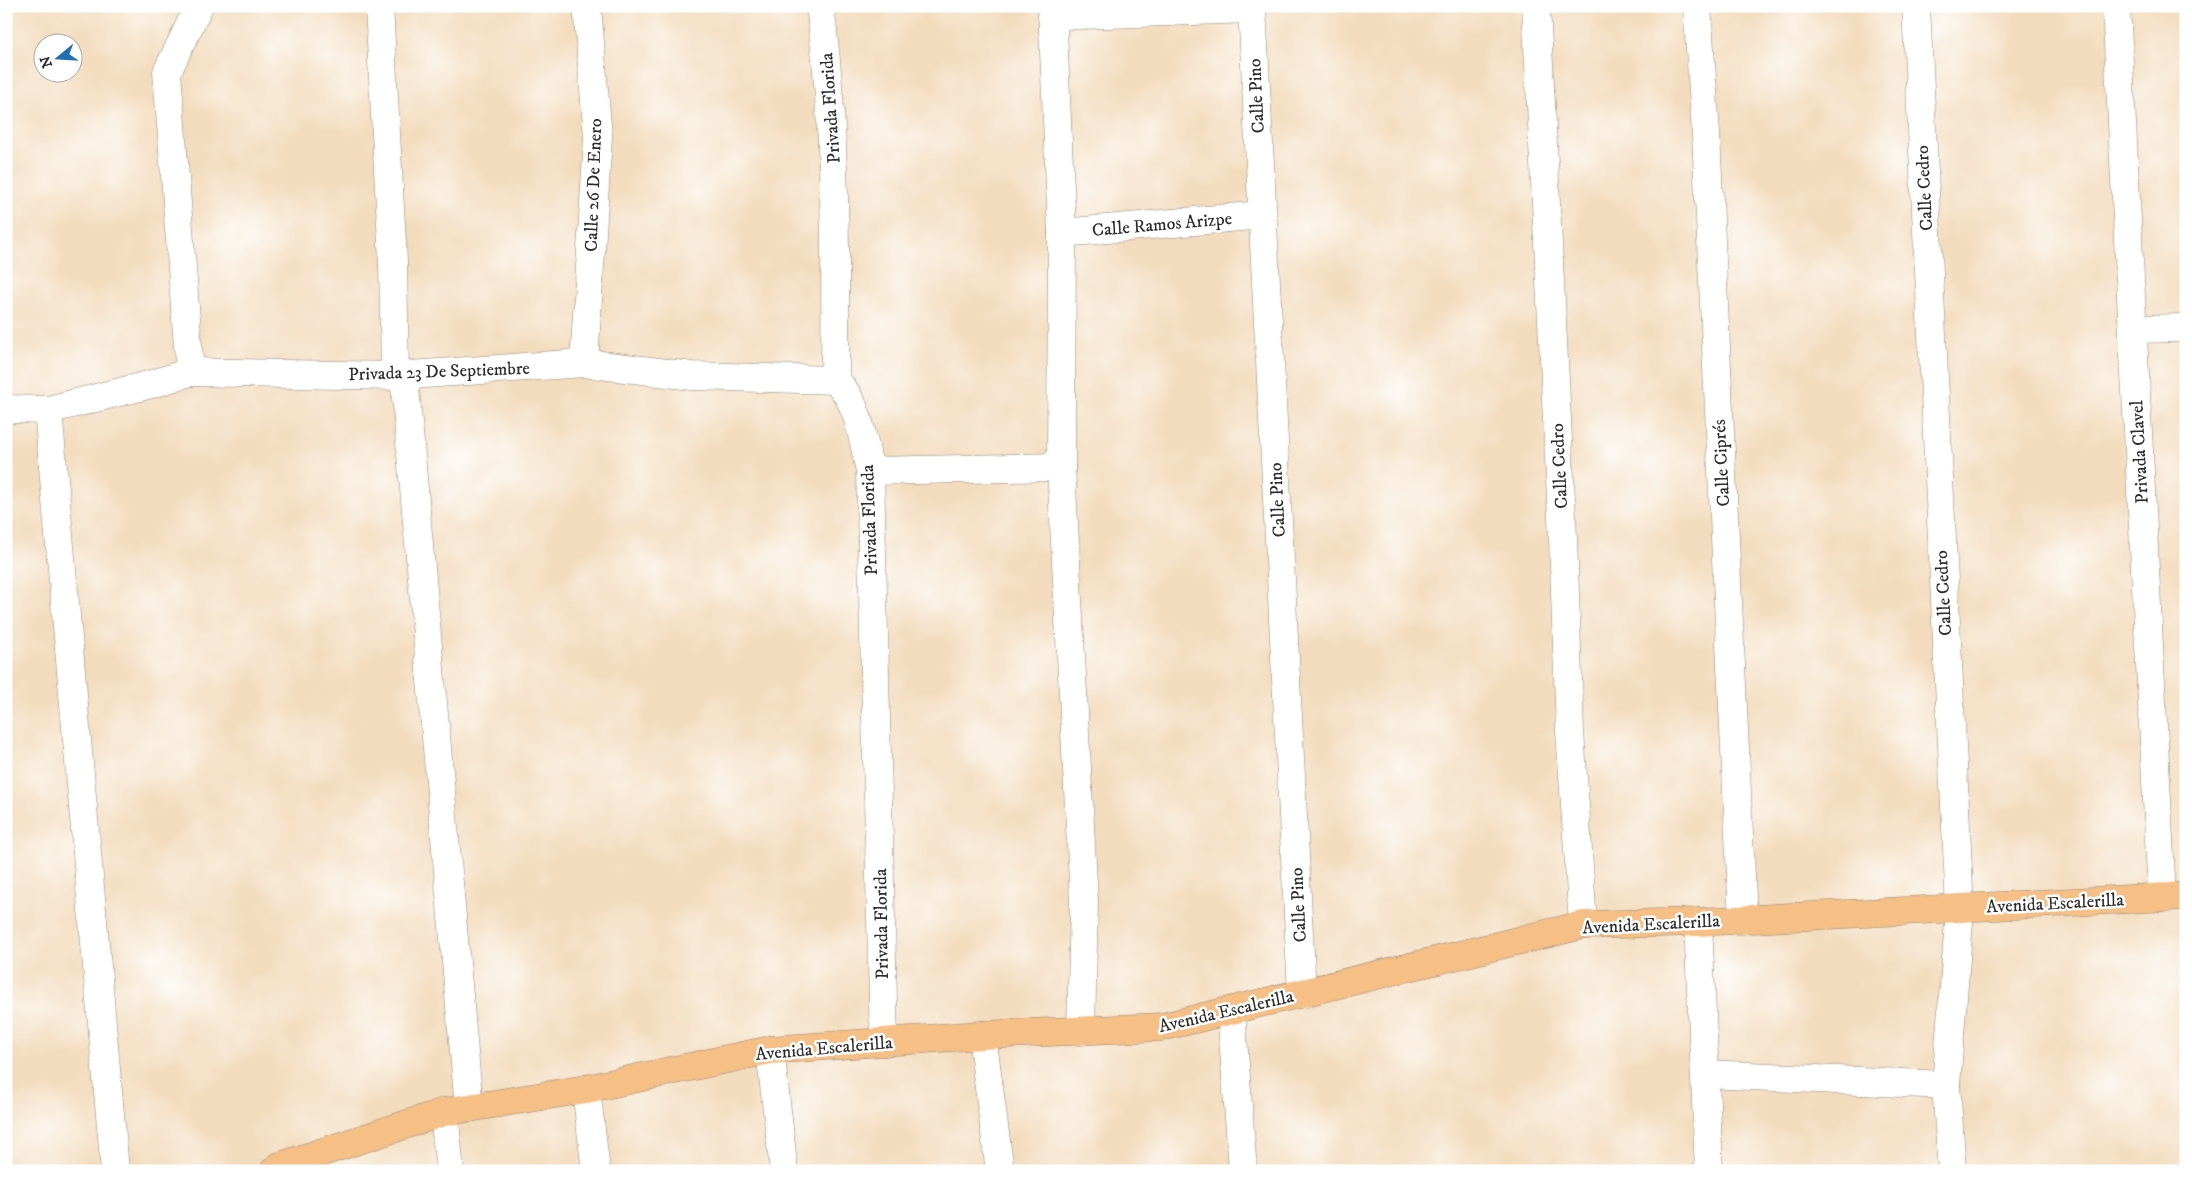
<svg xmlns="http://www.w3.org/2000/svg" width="2192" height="1177" font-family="'IM FELL DW Pica',serif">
	<rect width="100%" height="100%" fill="#fff"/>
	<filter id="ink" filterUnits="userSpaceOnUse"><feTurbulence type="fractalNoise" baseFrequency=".02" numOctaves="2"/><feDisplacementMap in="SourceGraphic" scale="10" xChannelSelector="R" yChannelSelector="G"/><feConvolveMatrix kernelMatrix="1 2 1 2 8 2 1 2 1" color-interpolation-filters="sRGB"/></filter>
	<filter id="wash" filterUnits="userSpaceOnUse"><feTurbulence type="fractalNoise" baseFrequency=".0096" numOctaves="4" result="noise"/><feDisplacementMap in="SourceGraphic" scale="20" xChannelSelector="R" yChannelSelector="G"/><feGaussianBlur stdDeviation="1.12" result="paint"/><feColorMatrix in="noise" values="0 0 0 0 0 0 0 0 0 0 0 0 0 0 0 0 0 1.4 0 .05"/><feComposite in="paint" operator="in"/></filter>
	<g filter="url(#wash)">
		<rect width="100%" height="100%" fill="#f3dcbd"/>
	</g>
	<g filter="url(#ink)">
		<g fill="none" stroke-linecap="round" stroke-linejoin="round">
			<defs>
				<g id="minor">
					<path d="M379 6 393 261 395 376"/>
					<path d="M820 6C836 131 836 255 835 380 859 401 863 441 870 471L884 1042"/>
					<path d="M1052 6 1062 233 1061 467 1084 902 1081 1031"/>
					<path d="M1252 6 1302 994"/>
					<path d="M1536 6 1563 538 1570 731 1583 925"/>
					<path d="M1697 6 1706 134 1743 920"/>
					<path d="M2116 6 2162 897"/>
					<path d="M1052 16 1251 9"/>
					<path d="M1062 233 1262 215"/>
					<path d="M2133 329 2186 328"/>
					<path d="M584 363 598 137 587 6"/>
					<path d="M190 372 167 72 199 6"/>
					<path d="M404 376 469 1108"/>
					<path d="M6 409 48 410 152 384 190 372 395 376 584 363 692 376 835 380"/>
					<path d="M48 410 115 1171"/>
					<path d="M870 471 1061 467"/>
					<path d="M1698 922 1709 1171"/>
					<path d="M1231 1011 1243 1171"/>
					<path d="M982 1035 1000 1171"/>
					<path d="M770 1050 784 1171"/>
					<path d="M1706 1074 1946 1085 1960 909 1916 6"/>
					<path d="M1946 1085 1952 1171"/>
					<path d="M586 1089 596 1171"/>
					<path d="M444 1112 450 1171"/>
				</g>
				<path id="major" d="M274 1171 280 1166 444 1112 586 1089 770 1050 982 1035 1162 1027 1583 925 1698 922 2186 896"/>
			</defs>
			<use href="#minor" stroke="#8f8474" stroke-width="29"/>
			<use href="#major" stroke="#8f8474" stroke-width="29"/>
			<use href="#minor" stroke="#fff" stroke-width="28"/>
			<use href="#major" stroke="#f5bf86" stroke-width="28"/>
		</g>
	</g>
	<g text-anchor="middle" stroke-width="5" stroke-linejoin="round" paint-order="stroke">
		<g font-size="18" fill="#2b2b2b" stroke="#fff">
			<text transform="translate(1256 96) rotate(-93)" y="6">Calle Pino</text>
			<text transform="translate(830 108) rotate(-94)" y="6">Privada Florida</text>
			<text transform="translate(593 185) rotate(-88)" y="6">Calle 26 De Enero</text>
			<text transform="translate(1924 188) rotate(-93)" y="6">Calle Cedro</text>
			<text transform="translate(1162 224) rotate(-5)" y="6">Calle Ramos Arizpe</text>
			<text transform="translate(439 371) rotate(-2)" y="6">Privada 23 De Septiembre</text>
			<text transform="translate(2139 452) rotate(-93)" y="6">Privada Clavel</text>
			<text transform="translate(1721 463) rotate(-93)" y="6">Calle Ciprés</text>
			<text transform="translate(1559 466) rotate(-93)" y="6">Calle Cedro</text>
			<text transform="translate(1277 500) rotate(-93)" y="6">Calle Pino</text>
			<text transform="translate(869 520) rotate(-92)" y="6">Privada Florida</text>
			<text transform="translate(1943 593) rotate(-93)" y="6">Calle Cedro</text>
			<text transform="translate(2055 903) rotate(-3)" y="6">Avenida Escalerilla</text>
			<text transform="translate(1298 905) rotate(-93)" y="6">Calle Pino</text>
			<text transform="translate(881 924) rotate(-91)" y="6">Privada Florida</text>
			<text transform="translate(1651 924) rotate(-3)" y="6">Avenida Escalerilla</text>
			<text transform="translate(1226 1011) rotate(-13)" y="6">Avenida Escalerilla</text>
			<text transform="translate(824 1048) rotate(-5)" y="6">Avenida Escalerilla</text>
		</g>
	</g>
	<rect width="2192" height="1177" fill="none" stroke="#fff" stroke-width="25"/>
	<g transform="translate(58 58) rotate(252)"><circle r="24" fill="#ffffff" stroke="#aaaaaa"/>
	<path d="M0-4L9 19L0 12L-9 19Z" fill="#1f6fb2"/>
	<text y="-8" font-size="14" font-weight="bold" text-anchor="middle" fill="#2b2b2b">N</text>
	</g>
</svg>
